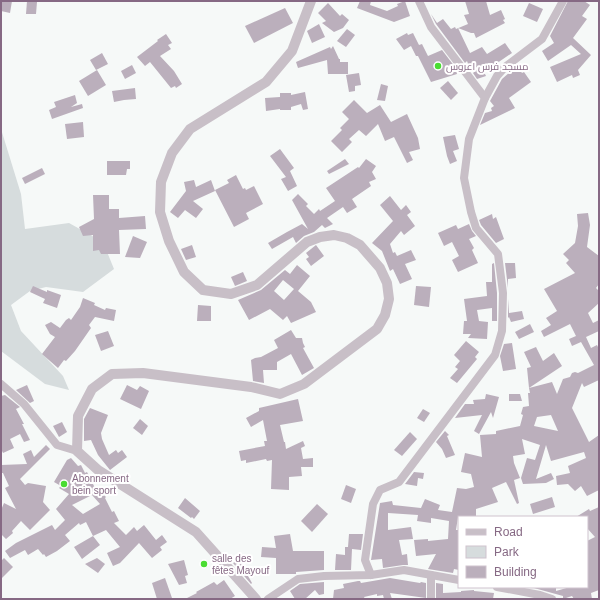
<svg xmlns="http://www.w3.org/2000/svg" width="600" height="600" font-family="Helvetica,Cairo,sans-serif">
	<rect width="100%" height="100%" fill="#f6f9f8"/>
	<path fill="#d6dcdd" d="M1 129 21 194 25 229 69 223 103 242 114 269 83 292 46 287 30 291 11 305 21 331 63 376 69 390 45 384 1 351Z"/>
	<g fill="#bbafbc" fill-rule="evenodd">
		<path d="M1 1H12L10 13 1 11Z"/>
		<path d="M27 1 37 2 36 14H26Z"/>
		<path d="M360 1H371L370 5 387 11 398 6 397 4 405 1 410 16 394 22 357 8Z"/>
		<path d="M465 1H486L490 15 501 10 505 19 503 20 505 23 476 38 474 33H471L458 28 470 53 482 47 487 54 505 43 512 53 484 72 486 76 477 79 473 73 481 66 470 69 467 61 465 63 436 24 431 14 437 23 443 19 451 29 455 27 456 29 468 24 464 15 469 14Z"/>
		<path d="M568 1H584L590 5 582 16 587 19 573 38 591 55 578 70 580 75 573 78 572 75 557 82 550 67 581 54 571 45 548 61 542 51 554 43 550 36Z"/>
		<path d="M328 3 340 16 342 14 349 20 343 28 334 32 322 23 326 21 318 13Z"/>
		<path d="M529 3 543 9 537 22 523 16Z"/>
		<path d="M285 8 293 23 254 43 245 26Z"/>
		<path d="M319 24 325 37 312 43 307 31Z"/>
		<path d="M347 29 355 35 346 47 337 41Z"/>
		<path d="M407 33 408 35 413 33 419 45 422 44 428 56 442 50 455 67 457 74 431 82 418 56H416L411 46 404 50 396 39Z"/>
		<path d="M166 34 172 43 168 45 171 49 160 56 174 71 182 84 176 88 175 86 171 88 150 62 145 66 137 57 158 41 157 40Z"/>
		<path d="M333 46 339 59H340V62H348V74H328L327 60 298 68 296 62 330 47 331 49Z"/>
		<path d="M102 53 108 64 96 70 90 60Z"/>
		<path d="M132 65 136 73 125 79 121 71Z"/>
		<path d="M517 66 522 73 524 72 531 82 509 98 515 108 480 125 485 113 492 111 491 108 494 106 490 101 502 79Z"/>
		<path d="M97 70 106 85 88 96 79 81Z"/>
		<path d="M359 73 361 85 355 86V91L349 92 346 75Z"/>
		<path d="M448 81 458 93 451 100 440 88Z"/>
		<path d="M381 84 388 86 385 101 377 100Z"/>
		<path d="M135 88 136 99 124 100 114 102 112 91Z"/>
		<path d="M305 92 308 109 303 110 301 104 291 107V110H280V109L266 111 265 98 280 97V93H291V95Z"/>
		<path d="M75 95 77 103 71 107 82 104 83 108 52 119 49 110 56 107 54 102Z"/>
		<path d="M354 100 367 113 380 105 391 122 407 114 418 138 420 149 409 152 413 160 407 163 394 137 385 141 378 124 366 136 359 130 349 139 352 142 342 152 331 141 342 130 340 128 349 119 342 112Z"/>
		<path d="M83 122 84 137 67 139 65 124Z"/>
		<path d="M455 135 459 149 453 151 457 161 450 164 447 156 443 137Z"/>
		<path d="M280 149 294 168 290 171 297 186 288 191 281 179 286 177 270 156Z"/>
		<path d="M345 159 349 164 329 174 327 171Z"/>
		<path d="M366 159 376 166 372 172 376 179 369 182 371 186 352 199 357 207 347 213 343 207 327 218 333 224 325 228 322 225 314 232 304 236 296 243 293 237 272 249 268 243 287 232 302 224 308 229 292 200 298 194 308 204 306 206 314 214 319 209 320 211 335 201 326 188 358 167 359 168Z"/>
		<path d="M107 161H130V169H127L126 175H107Z"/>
		<path d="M42 168 45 174 25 184 22 178Z"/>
		<path d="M236 175 243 189 245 188 246 190 254 186 263 204 246 213 249 219 234 227 215 190 229 183 227 180Z"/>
		<path d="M194 180 196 187 211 180 215 191 193 201 203 209 196 218 185 210 178 218 170 212 186 191 184 182Z"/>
		<path d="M93 195H109V209H119V218L145 216 146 229 119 230 120 254H101L99 250 93 251V235L83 236 79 227 94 219Z"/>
		<path d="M390 196 401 210 406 205 411 212 407 215 415 226 404 235 401 231 390 244 393 253 395 252 397 256 411 250 416 260 405 264 412 279 400 284 393 269 390 271 382 251 372 243 393 221 380 205Z"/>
		<path d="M588 213 590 225 587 247 599 256V284L596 288 599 291V303L588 313 593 323 599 320V331L586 337 591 348 597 345 599 349V380L584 387 582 383 572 408 589 442 599 435V490L587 496 581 486 575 491 568 484 557 485 556 476 570 473 568 466 586 458 584 452 551 461 546 445 536 479 551 473 554 479 546 483 523 484 521 478 527 458 535 460 540 445 522 439 525 454 513 456 514 463 520 478 514 480 519 503 517 504 506 482 492 488 498 502 476 509V517H458L456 530H459V570L454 569 453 573 428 569 436 554 416 556 414 540 428 539V541L448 539 449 521 431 518V523L417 521 418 515 388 513V530L411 527 413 539 399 540 402 555 407 554 408 565H403L383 568 382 559 371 560 380 503 392 501 393 505 421 508 425 499 440 505 438 510 452 512 457 488 466 489 474 487 471 474 461 472 465 453 482 457 480 435 496 434V431L520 426 523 415 521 414 523 407 529 406 528 393H530L529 388 552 382 557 394 563 379 570 377 572 373 575 372 578 373 594 365 581 342 572 346 569 339 576 336 570 324 544 337 541 331 551 325 546 318 557 311 544 289 575 273 566 263 569 260 563 254 575 243 578 226 577 214ZM551 415 558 431 534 426 537 417Z"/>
		<path d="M492 214 493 219 496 217 504 239 496 243 481 225 479 220Z"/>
		<path d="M469 224 472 231 476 236 469 239 474 248 472 250 478 263 458 272 452 260 459 256 452 242 444 246 438 233 456 225 458 229Z"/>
		<path d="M133 236 147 242 140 258 125 257Z"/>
		<path d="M192 245 196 257 186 260 181 249Z"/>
		<path d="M316 245 324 256 311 266 306 259 309 257 306 253Z"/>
		<path d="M494 263 497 293V321H492V308L477 310 479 321 488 322 487 339 468 338 471 334H463L464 321H467L464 299 487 296 486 282H492V264Z"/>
		<path d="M505 263H515L516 278 508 279V288Z"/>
		<path d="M297 265 310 276 298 291 311 302 316 312 291 323 287 316 283 320 270 309 249 320 238 300 261 290 285 270 290 274ZM283 280 294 289 284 300 274 291Z"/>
		<path d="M243 272 247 281 235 286 231 277Z"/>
		<path d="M33 286 47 292V290L61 295 57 308 43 303 45 299 30 292Z"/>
		<path d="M416 286 431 287 429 307 414 305Z"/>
		<path d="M83 298 95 303 94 305 105 310 106 308 116 310 114 321 95 317 89 325 91 328 75 351 66 361 64 360 58 368 42 354 55 337 50 334 45 325 51 322 60 328 66 320 69 318 71 320 80 307Z"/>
		<path d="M508 299 509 313 522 311 524 319 511 322 509 317 508 318Z"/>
		<path d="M198 305 211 306V321H197Z"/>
		<path d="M530 324 534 332 519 339 515 332Z"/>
		<path d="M291 330 296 338H302L303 343 305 347 303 348 314 368 302 375 291 354 277 362V370H263L264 383 253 381 251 360 255 358 261 357 278 348 274 340Z"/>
		<path d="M108 331 114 346 101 351 95 335Z"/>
		<path d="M466 341 479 352 475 357 477 359 457 383 450 378 458 369 455 367 460 361 454 355Z"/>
		<path d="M512 343 516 369 503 371 500 356 504 344Z"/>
		<path d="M536 347 543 361 554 353 562 366 529 388 527 368 531 367 524 352Z"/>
		<path d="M27 385 34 401 30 403 16 390Z"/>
		<path d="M127 385 137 390 140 386 149 391 141 409 120 399Z"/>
		<path d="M486 394 499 397 493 418 491 412 479 434 474 431 482 415 455 418 465 404H474L473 400 485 399Z"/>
		<path d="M509 394H520L522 401H509Z"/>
		<path d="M5 395 20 407 16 409 24 424H22L30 440 24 442 20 434 10 439 14 448 3 453 1 449V396Z"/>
		<path d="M298 399 303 421 280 425 284 442H285L286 449 303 441 305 446 301 448 303 459 313 458V467H301L302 476 289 477V490L271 489 272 460 267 461 266 459 246 463V460L241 461 239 451 265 446 264 441H267L263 420 251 427 246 418 259 411V408Z"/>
		<path d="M90 408 108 415 101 433 102 439 109 455 116 450 118 453 122 450 127 457 110 470 98 455 91 440 84 441V419Z"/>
		<path d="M423 409 430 413 424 422 417 418Z"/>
		<path d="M140 419 148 426 142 435 133 428Z"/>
		<path d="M62 422 67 432 59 437 53 426Z"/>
		<path d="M445 431 449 435 447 436 455 455 446 458 442 449 436 442Z"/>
		<path d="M410 432 417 439 402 456 394 450Z"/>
		<path d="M46 445 50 449 20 479 25 485 28 483 46 486 43 502 50 510 30 530 21 521 12 531 13 533 6 539 1 534V510L4 503 16 509 5 488 9 486 3 473H1V465L27 464 23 454 31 450 34 457Z"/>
		<path d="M71 458 78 466 81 465 85 473 87 472 97 492 99 490 106 497 105 498 112 512 114 511 119 521 114 523 126 535 134 527 137 531 144 525 156 540 162 535 167 542 160 547 162 550 152 558 139 543 120 563 113 566 107 553 120 547 106 530 93 536 100 545 82 559 74 547 93 536 86 522 80 525 79 523 65 535 70 541 57 551 46 557 44 554 43 555 38 549 28 555 25 550 10 558 5 551 16 543 52 525 55 530 65 520 56 509 69 494 59 488 61 486 54 482 67 460ZM92 495 100 504 83 514 72 505Z"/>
		<path d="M414 472 424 473 423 479 418 478 417 486 405 484Z"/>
		<path d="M346 485 356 489 351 503 341 499Z"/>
		<path d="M552 497 555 507 533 514 530 504Z"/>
		<path d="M185 498 200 511 194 519 192 517 191 518 178 508Z"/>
		<path d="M317 504 328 514 312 532 301 521Z"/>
		<path d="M599 507V590L591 593 592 599H574L572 596 563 599V596L534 588V587H556V591L570 587H587V541L595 537 587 528V517H576L589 509 590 511Z"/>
		<path d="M290 534 293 551H324V570L296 572V574H276V558L261 557 262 547 276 548 274 536Z"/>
		<path d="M349 534H363L361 550 352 549 351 570H335L336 554 345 555V547H348Z"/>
		<path d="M4 558 13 567 1 579V561Z"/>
		<path d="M97 558 105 564 98 573 85 564Z"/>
		<path d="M184 560 188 575 185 576 187 583 179 585 168 564Z"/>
		<path d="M239 560 252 583 251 584 233 563Z"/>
		<path d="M165 578 172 598 168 599H157L152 583Z"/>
		<path d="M390 578 420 583 421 582 426 583V598L390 593 392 599H384L383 595 377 596V594L364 597 365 599H333L334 590 344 588 343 584 358 581H360L361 583Z"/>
		<path d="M224 580 235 596 230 599H185L197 593 196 592 214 582 217 585Z"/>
		<path d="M324 582V594L319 595 315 590 305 599H295L290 591 300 584Z"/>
		<path d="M436 583 443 584V593L461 592V591L474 590V591L494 593 493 599H436Z"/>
	</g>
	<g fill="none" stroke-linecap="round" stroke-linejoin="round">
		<g stroke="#c8bfc7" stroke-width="8">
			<path d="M485 98 497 76 505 67 542 39 563 1"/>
			<path d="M1 384 24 404 57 445 77 451"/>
			<path d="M371 575 365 560 373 504 380 490 399 482 495 355 502 331 503 293 498 254 476 228 471 212 464 178 469 139 485 98 431 27 419 1"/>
			<path d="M431 575V599"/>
			<path d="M497 587 540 595 552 599"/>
			<path d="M268 599 298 579 324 576 371 575 404 570 459 580"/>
		</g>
		<path stroke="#c8bfc7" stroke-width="10" d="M256 599 196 532 98 470 77 451 78 416 92 389 112 374 143 373 251 387 280 394 304 384 377 329 385 315 389 299 387 283 380 268 360 245 347 238 334 235 320 237 307 242 257 285 231 294 203 290 184 272 169 241 160 212 161 182 172 153 190 129 266 82 292 51 311 1"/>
	</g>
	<g fill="#4add32" stroke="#fff" stroke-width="1.5">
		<circle cx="438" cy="66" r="4"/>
		<circle cx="64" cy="484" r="4"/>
		<circle cx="204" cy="564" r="4"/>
	</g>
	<g text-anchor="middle" stroke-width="4" stroke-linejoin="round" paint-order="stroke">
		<g font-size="10" fill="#866984" stroke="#fff" text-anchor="start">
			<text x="446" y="70">مسجد فرس اعروس</text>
			<text x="72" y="482">Abonnement<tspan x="72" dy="12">bein sport</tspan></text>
			<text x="212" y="562">salle des<tspan x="212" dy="12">fêtes Mayouf</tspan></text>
		</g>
	</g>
	<rect width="600" height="600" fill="none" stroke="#866984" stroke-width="4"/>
	<rect x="458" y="516" width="130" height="72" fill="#ffffff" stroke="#cfc3ce"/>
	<rect x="466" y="529" width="20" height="6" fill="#c8bfc7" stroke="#cfc3ce"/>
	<text x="494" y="536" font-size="12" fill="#866984">Road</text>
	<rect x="466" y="546" width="20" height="12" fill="#d6dcdd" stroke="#cfc3ce"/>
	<text x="494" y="556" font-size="12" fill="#866984">Park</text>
	<rect x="466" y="566" width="20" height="12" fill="#bbafbc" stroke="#cfc3ce"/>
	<text x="494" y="576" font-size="12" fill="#866984">Building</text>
</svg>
